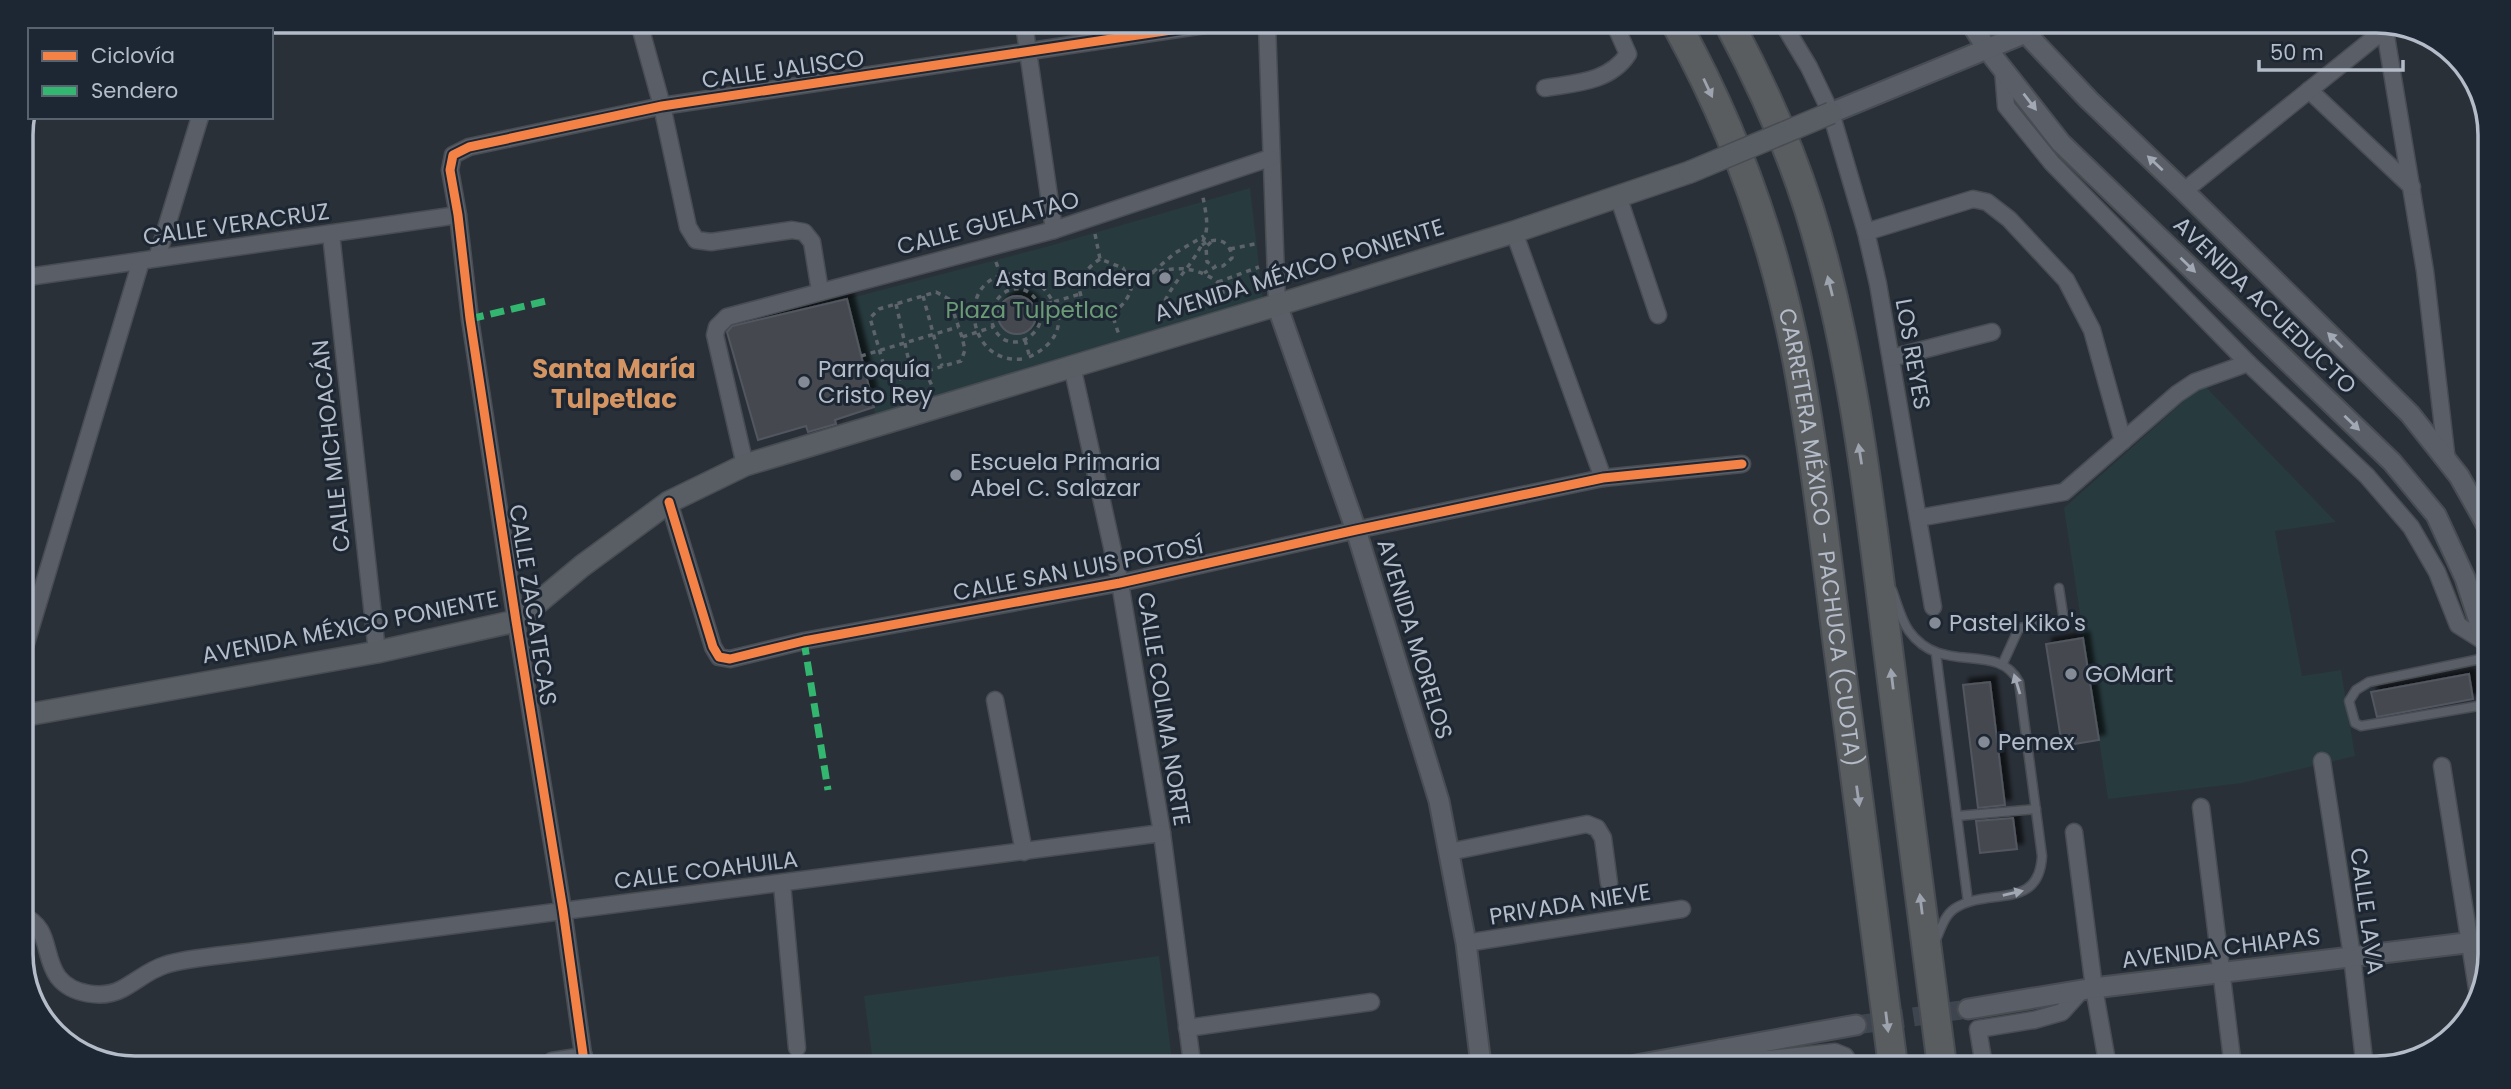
<svg xmlns="http://www.w3.org/2000/svg" width="2511" height="1089" font-family="Poppins,sans-serif">
	<defs>
		<filter id="shadow"><feDropShadow dx="6" dy="-6" stdDeviation="2" flood-color="#0009"/></filter>
	</defs>
	<rect width="100%" height="100%" fill="#2a3038"/>
	<g fill="#273a3e">
		<path d="M1250 188 1263 300 876 417 847 299 1049 246Z"/>
		<path d="M2203 384 2336 522 2275 531 2302 676 2341 670 2355 756 2242 783 2108 799 2064 508Z"/>
		<path d="M1159 956 1172 1061 1154 1063 873 1062 864 996Z"/>
	</g>
	<g fill="#444950" stroke="#52575f" stroke-width="2" filter="url(#shadow)">
		<circle cx="1017" cy="315" r="19"/>
		<path d="M847 299 874 407 835 420 836 424 808 432 806 426 758 440 727 332 732 326Z"/>
		<path d="M2083 638 2099 740 2062 746 2046 644Z"/>
		<path d="M2469 674 2473 699 2377 717 2371 692Z"/>
		<path d="M1990 682 2005 805 1978 808 1963 685Z"/>
		<path d="M2013 818 2017 849 1980 853 1976 821Z"/>
	</g>
	<g fill="none" stroke-linecap="round" stroke-linejoin="round">
		<path stroke="#3f454e" stroke-width="19" stroke-dasharray="19 10" stroke-linecap="butt" d="M1856 1025 1968 1009"/>
		<defs>
			<g id="service">
				<path d="M1892 590C1897 603 1901 620 1909 631 1942 677 1997 640 2019 682L2042 856C2039 912 1988 886 1954 909 1944 916 1940 931 1935 942"/>
				<path d="M1936 654 1968 902"/>
				<path d="M2003 663 2019 628 2064 621 2059 588"/>
				<path d="M2484 705 2361 726 2355 723 2349 701 2356 690 2369 682 2485 658"/>
				<path d="M1957 816 2036 809"/>
			</g>
			<g id="minor">
				<path d="M639 23 662 106 688 227 696 240 711 242 792 230 804 232 812 242 820 291"/>
				<path d="M1024 24 1054 230"/>
				<path d="M1267 25 1277 305"/>
				<path d="M1785 27 1809 67 1831 113 1866 232 1878 284 1933 607"/>
				<path d="M227 30 230 21"/>
				<path d="M2385 30 2425 271 2447 462"/>
				<path d="M2003 69 2006 106 2052 163 2248 363 2367 476 2411 527 2437 572 2458 625 2485 642"/>
				<path d="M1545 88C1575 83 1610 82 1628 54L1616 27"/>
				<path d="M2309 90 2412 187"/>
				<path d="M2184 191 2384 30"/>
				<path d="M1618 196 1658 315"/>
				<path d="M1514 232 1603 478"/>
				<path d="M1866 232 1973 199 1987 202 2009 219 2066 280 2092 330 2123 441"/>
				<path d="M331 234 377 652"/>
				<path d="M157 258 200 117"/>
				<path d="M21 278 458 215"/>
				<path d="M1891 358 1992 332"/>
				<path d="M1072 366 1120 583 1162 833 1192 1063"/>
				<path d="M745 465 715 335 717 327 727 317 1054 230 1270 158"/>
				<path d="M669 502 713 647 719 657 730 659 804 641 1120 583 1356 530 1603 478 1742 464"/>
				<path d="M1918 518 2064 492 2177 394 2195 382 2248 363"/>
				<path d="M21 660 141 261"/>
				<path d="M995 700 1024 852"/>
				<path d="M2322 761 2352 956 2365 1068"/>
				<path d="M2442 766 2479 1001"/>
				<path d="M2201 807 2233 1067"/>
				<path d="M2074 832 2094 988 2108 1067"/>
				<path d="M1449 852 1587 824 1597 828 1603 838 1609 883"/>
				<path d="M782 884 797 1048"/>
				<path d="M21 915C52 927 42 955 58 977 72 995 103 999 122 989 137 981 149 970 165 965 188 957 230 955 256 951L1162 833"/>
				<path d="M1466 943 1682 909"/>
				<path d="M1187 1028 1371 1002"/>
				<path d="M1720 1048 1743 1058 1768 1059 1835 1052 1845 1056 1851 1066"/>
				<path d="M552 1061 584 1056"/>
				<path d="M584 1061 563 910 516 621 470 319 458 215 450 170 453 155 469 147 662 106 1205 25"/>
				<path d="M1984 1066 1978 1029 2034 1020 2062 1012 2080 992"/>
			</g>
			<g id="tertiary">
				<path d="M1974 28 1987 49 2061 143 2392 462 2436 515 2465 578 2485 640"/>
				<path d="M2021 28 2089 100 2184 191 2410 414 2459 476 2486 524"/>
				<path d="M1831 113 2033 30"/>
				<path d="M1277 305 1356 530 1439 801 1466 943 1481 1065"/>
				<path d="M1968 1009 2094 988 2482 941"/>
				<path d="M1636 1065 1856 1025"/>
			</g>
			<path id="secondary" d="M21 716 377 652 516 621 582 566 669 502 745 465 1277 305 1514 232 1690 172"/>
			<g id="motorway">
				<path id="s1" d="M1678 27C1735 131 1776 247 1798 364 1815 457 1826 552 1838 646 1856 786 1876 926 1893 1066"/>
				<path d="M1731 27C1762 85 1789 146 1809 209 1852 347 1869 498 1887 641 1905 783 1924 925 1942 1066"/>
			</g>
		</defs>
		<use href="#service" stroke="#484c53" stroke-width="11"/>
		<use href="#minor" stroke="#484c53" stroke-width="19"/>
		<use href="#tertiary" stroke="#484c53" stroke-width="23"/>
		<use href="#secondary" stroke="#484c53" stroke-width="24"/>
		<use href="#motorway" stroke="#474c53" stroke-width="32"/>
		<g stroke="#5d636a" stroke-width="3.5" stroke-dasharray="5 5" stroke-linecap="butt">
			<path d="M1095 234 1100 259 1123 268 1132 285C1129 299 1123 305 1112 314L1119 335"/>
			<path d="M1211 242 1206 247 1207 262 1215 266"/>
			<path d="M1202 245C1215 236 1231 240 1232 258L1223 266H1217L1204 273"/>
			<path d="M1230 249 1259 243"/>
			<path d="M1100 259C1069 279 1074 311 1112 314"/>
			<path d="M996 262 1006 291"/>
			<path d="M1153 272 1175 253 1204 236"/>
			<path d="M1130 279C1156 272 1180 262 1206 275 1219 281 1223 286 1224 300"/>
			<path d="M1218 282 1259 267"/>
			<path d="M923 296 942 366"/>
			<path d="M896 304 912 375"/>
			<path d="M1160 320C1162 288 1196 266 1205 236 1209 224 1205 209 1203 197"/>
			<path d="M962 337 949 299 936 292 879 309 870 318 887 376 899 379 961 361 965 350 962 337 993 327"/>
			<path d="M1025 340 1030 358"/>
			<path d="M861 356 958 327"/>
			<path d="M1029 357C1053 346 1067 326 1053 302L1040 306C1049 334 1010 357 995 330 979 302 1020 267 1040 306"/>
			<path d="M1022 359C964 365 955 272 1015 274 1033 275 1045 287 1053 302L1080 294"/>
			<path d="M925 371 933 388"/>
		</g>
		<use href="#service" stroke="#5a5e66" stroke-width="8"/>
		<use href="#minor" stroke="#5a5e66" stroke-width="16"/>
		<use href="#tertiary" stroke="#5a5e66" stroke-width="19"/>
		<use href="#secondary" stroke="#595d64" stroke-width="21"/>
		<use href="#motorway" stroke="#5a5d60" stroke-width="28"/>
		<defs>
			<path id="secondary-bridge" d="M1690 172 1831 113"/>
		</defs>
		<use href="#secondary-bridge" stroke="#484c53" stroke-width="24" stroke-linecap="butt"/>
		<use href="#secondary-bridge" stroke="#595d64" stroke-width="21"/>
		<g stroke="#33b770" stroke-width="7" stroke-dasharray="14 7" stroke-linecap="butt">
			<path d="M470 319 546 301"/>
			<path d="M804 641 828 790"/>
		</g>
		<defs>
			<g id="cycleway">
				<path d="M669 502 713 647 719 657 730 659 804 641 1120 583 1356 530 1603 478 1742 464"/>
				<path d="M584 1061 563 910 516 621 470 319 458 215 450 170 453 155 469 147 662 106 1205 25"/>
			</g>
		</defs>
		<use href="#cycleway" stroke="#1d2633" stroke-width="13"/>
		<use href="#cycleway" stroke="#f48246" stroke-width="9"/>
	</g>
	<defs><path id="oneway-solid" d="M-6-.8H1V-3.2L6.5 0L1 3.2V.8H-6Z" transform="scale(1.75)"/></defs>
	<g fill="#9ea4af">
		<use href="#oneway-solid" transform="translate(1708 88) rotate(65)"/>
		<use href="#oneway-solid" transform="translate(1830 286) rotate(-104)"/>
		<use href="#oneway-solid" transform="translate(1860 454) rotate(-99)"/>
		<use href="#oneway-solid" transform="translate(1892 679) rotate(-97)"/>
		<use href="#oneway-solid" transform="translate(1858 796) rotate(82)"/>
		<use href="#oneway-solid" transform="translate(1921 904) rotate(-97)"/>
		<use href="#oneway-solid" transform="translate(1887 1022) rotate(83)"/>
	</g>
	<g fill="#a2a9b5">
		<use href="#oneway-solid" transform="translate(2030 102) rotate(52)"/>
		<use href="#oneway-solid" transform="translate(2155 163) rotate(-137)"/>
		<use href="#oneway-solid" transform="translate(2188 265) rotate(44)"/>
		<use href="#oneway-solid" transform="translate(2335 340) rotate(-135)"/>
		<use href="#oneway-solid" transform="translate(2352 423) rotate(44)"/>
		<use href="#oneway-solid" transform="translate(2017 684) rotate(-107)"/>
		<use href="#oneway-solid" transform="translate(2013 893) rotate(-13)"/>
	</g>
	<g fill="#848b96" stroke="#1d2633" stroke-width="2.5">
		<circle cx="1165" cy="278" r="7"/>
		<circle cx="804" cy="382" r="7"/>
		<circle cx="956" cy="475" r="7"/>
		<circle cx="1935" cy="623" r="7"/>
		<circle cx="2071" cy="674" r="7"/>
		<circle cx="1984" cy="742" r="7"/>
	</g>
	<g text-anchor="middle" stroke-width="6" stroke-linejoin="round" paint-order="stroke">
		<g font-size="23" fill="#b4bcc9" stroke="#1d2633">
			<text transform="translate(783 69) rotate(-8)" y="8">CALLE JALISCO</text>
			<text transform="translate(988 223) rotate(-15)" y="8">CALLE GUELATAO</text>
			<text transform="translate(236 224) rotate(-8)" y="8">CALLE VERACRUZ</text>
			<text transform="translate(1299 270) rotate(-17)" y="8">AVENIDA MÉXICO PONIENTE</text>
			<text transform="translate(2265 305) rotate(44)" y="8">AVENIDA ACUEDUCTO</text>
			<text transform="translate(1913 354) rotate(80)" y="8">LOS REYES</text>
			<text transform="translate(331 446) rotate(-96)" y="8">CALLE MICHOACÁN</text>
			<text dy="8" stroke="none"><textPath href="#s1" startOffset="534">CARRETERA MÉXICO - PACHUCA (CUOTA)</textPath></text>
			<text transform="translate(1078 569) rotate(-11)" y="8">CALLE SAN LUIS POTOSÍ</text>
			<text transform="translate(533 605) rotate(81)" y="8">CALLE ZACATECAS</text>
			<text transform="translate(350 627) rotate(-11)" y="8">AVENIDA MÉXICO PONIENTE</text>
			<text transform="translate(1415 639) rotate(73)" y="8">AVENIDA MORELOS</text>
			<text transform="translate(1164 709) rotate(81)" y="8">CALLE COLIMA NORTE</text>
			<text transform="translate(706 870) rotate(-7)" y="8">CALLE COAHUILA</text>
			<text transform="translate(1570 904) rotate(-9)" y="8">PRIVADA NIEVE</text>
			<text transform="translate(2367 911) rotate(82)" y="8">CALLE LAVA</text>
			<text transform="translate(2221 948) rotate(-7)" y="8">AVENIDA CHIAPAS</text>
		</g>
		<g font-size="23" fill="#b4bcc9" stroke="#1d2633" text-anchor="start">
			<text x="1151" y="286" text-anchor="end">Asta Bandera</text>
			<text x="818" y="377">Parroquía<tspan x="818" dy="26">Cristo Rey</tspan></text>
			<text x="970" y="470">Escuela Primaria<tspan x="970" dy="26">Abel C. Salazar</tspan></text>
			<text x="1949" y="631">Pastel Kiko's</text>
			<text x="2085" y="682">GOMart</text>
			<text x="1998" y="750">Pemex</text>
		</g>
		<g font-size="23" fill="#6b9a76" stroke="#1d2633">
			<text x="1032" y="318">Plaza Tulpetlac</text>
		</g>
		<g font-size="26" font-weight="bold" fill="#d59563" stroke="#1d2633">
			<text x="614" y="378">Santa María<tspan x="614" dy="30">Tulpetlac</tspan></text>
		</g>
	</g>
	<path d="M0 0H2511V1089H0ZM135 33H2376A102 102 0 0 1 2478 135V954A102 102 0 0 1 2376 1056H135A102 102 0 0 1 33 954V135A102 102 0 0 1 135 33Z" fill="#1d2633" fill-rule="evenodd"/>
	<path fill="none" stroke="#b4bcc9" stroke-width="3.5" d="M135 33H2376A102 102 0 0 1 2478 135V954A102 102 0 0 1 2376 1056H135A102 102 0 0 1 33 954V135A102 102 0 0 1 135 33Z"/>
	<rect x="28" y="28" width="245" height="91" fill="#1d2633" stroke="#59626f" stroke-width="2"/>
	<rect x="42" y="51" width="35" height="10" fill="#f48246" stroke="#59626f" stroke-width="2"/>
	<text x="91" y="63" font-size="21" fill="#b4bcc9">Ciclovía</text>
	<rect x="42" y="86" width="35" height="10" fill="#33b770" stroke="#59626f" stroke-width="2"/>
	<text x="91" y="98" font-size="21" fill="#b4bcc9">Sendero</text>
	<path d="M2259 60v10h144v-10" fill="none" stroke="#b4bcc9" stroke-width="3.5"/>
	<text x="2270" y="60" font-size="21" fill="#b4bcc9" stroke="#1d2633" stroke-width="5" paint-order="stroke">50 m</text>
</svg>
